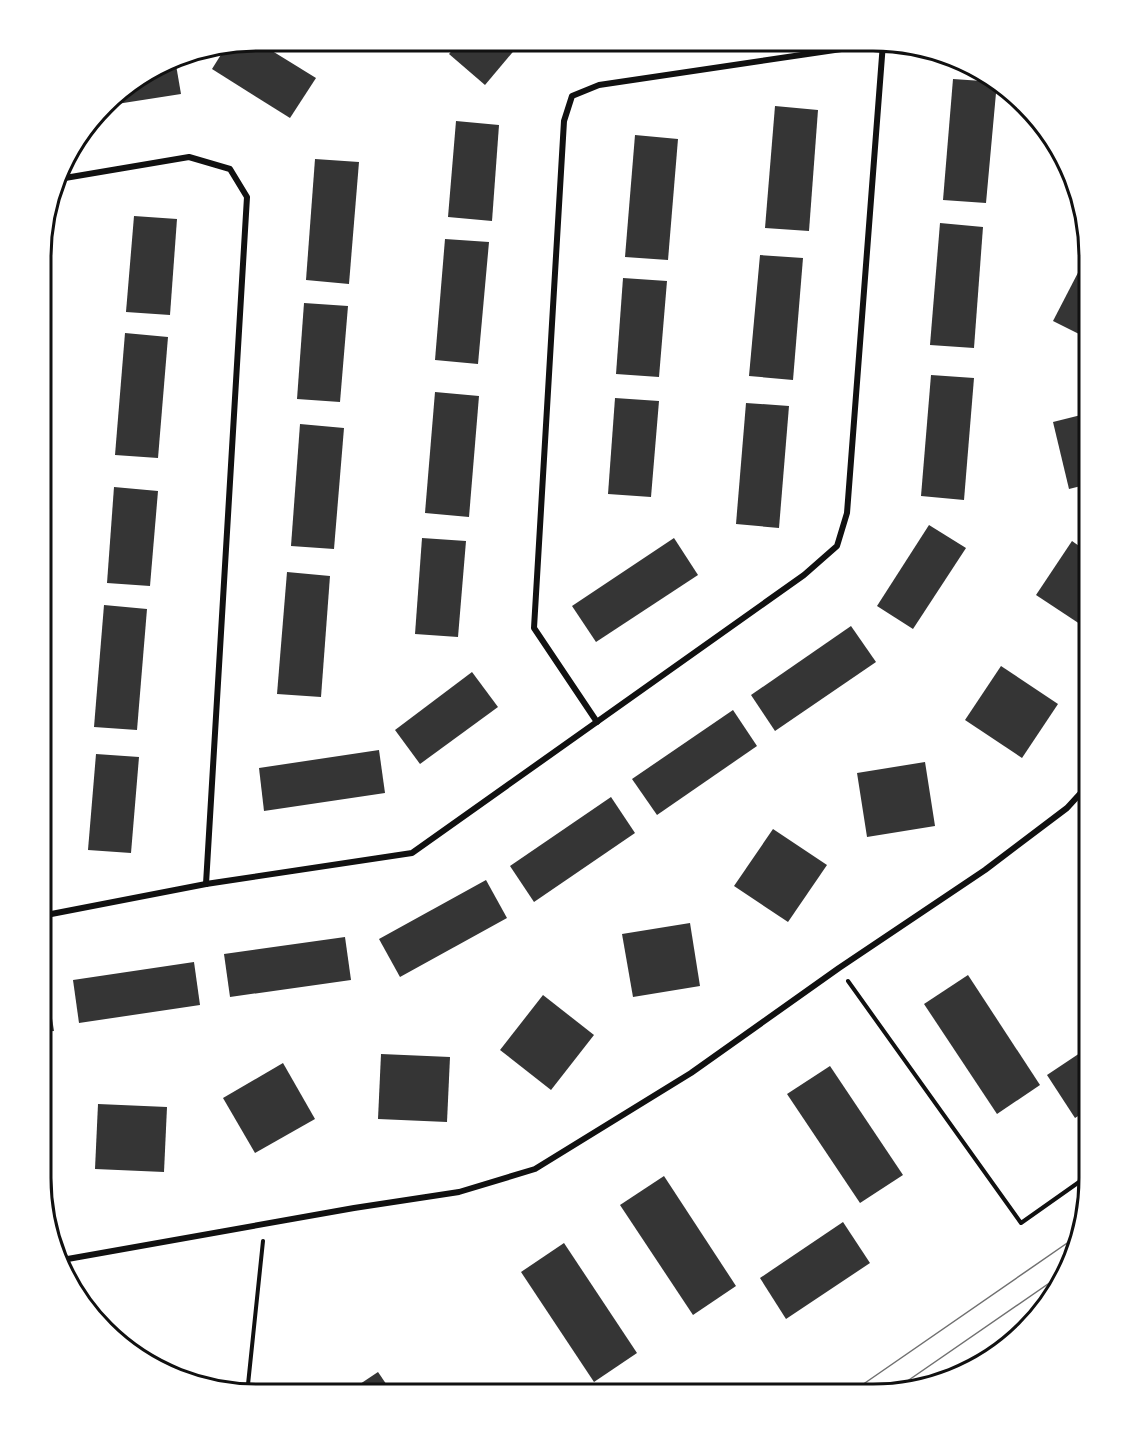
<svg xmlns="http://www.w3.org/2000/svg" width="1130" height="1435" font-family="Commissioner,sans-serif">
	<rect width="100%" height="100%" fill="#fff"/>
	<g fill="#353535">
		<path d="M256 41 316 78 290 118 212 69 227 45Z"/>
		<path d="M460 41H522L485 85 449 54Z"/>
		<path d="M175 59 181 94 104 106 114 94Z"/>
		<path d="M953 79 997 82 986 203 943 200Z"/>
		<path d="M775 106 818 110 809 231 765 228Z"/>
		<path d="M456 121 499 125 492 221 448 217Z"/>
		<path d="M635 135 678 139 668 260 625 257Z"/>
		<path d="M315 159 359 162 349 284 306 280Z"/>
		<path d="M134 216 177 219 170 315 126 312Z"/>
		<path d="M940 223 983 227 974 348 930 345Z"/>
		<path d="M445 239 489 242 478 364 435 360Z"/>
		<path d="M760 255 803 258 793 380 749 376Z"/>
		<path d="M1083 263 1089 267V339L1053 321Z"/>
		<path d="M623 278 667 281 659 377 616 374Z"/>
		<path d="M304 303 348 306 340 402 297 399Z"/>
		<path d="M125 333 168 337 158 458 115 455Z"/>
		<path d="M931 375 974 378 964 500 921 496Z"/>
		<path d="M435 392 479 396 469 517 425 513Z"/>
		<path d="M615 398 659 401 651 497 608 494Z"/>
		<path d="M746 403 789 406 779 528 736 524Z"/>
		<path d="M1089 413V484L1069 489 1053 422Z"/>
		<path d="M300 424 344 428 334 549 291 546Z"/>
		<path d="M114 487 158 491 150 586 107 583Z"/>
		<path d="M929 525 966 548 913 629 877 606Z"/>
		<path d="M422 538 466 541 458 637 415 634Z"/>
		<path d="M674 538 698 575 596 642 572 606Z"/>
		<path d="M1072 541 1089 553V630L1036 595Z"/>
		<path d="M287 572 330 576 321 697 277 694Z"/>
		<path d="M104 605 147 609 137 730 94 727Z"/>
		<path d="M851 626 876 662 775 731 751 695Z"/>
		<path d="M1001 666 1058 704 1022 758 965 720Z"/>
		<path d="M472 672 498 707 420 764 395 730Z"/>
		<path d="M733 710 757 746 657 815 632 779Z"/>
		<path d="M379 750 385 793 264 811 259 768Z"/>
		<path d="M96 754 139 757 131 853 88 850Z"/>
		<path d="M925 762 935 826 867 837 857 773Z"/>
		<path d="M611 797 635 833 534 902 510 866Z"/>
		<path d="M773 829 827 865 788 922 734 886Z"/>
		<path d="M486 880 507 918 400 977 379 939Z"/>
		<path d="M690 923 700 986 633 997 622 934Z"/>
		<path d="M345 937 351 980 230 997 224 954Z"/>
		<path d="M194 962 200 1005 79 1023 73 980Z"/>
		<path d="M968 975 1040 1085 997 1114 924 1004Z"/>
		<path d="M47 987 54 1031 41 1032V988Z"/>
		<path d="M543 995 594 1035 551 1090 500 1050Z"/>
		<path d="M1089 1047V1109L1075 1118 1047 1075Z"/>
		<path d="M381 1054 450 1057 447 1122 378 1119Z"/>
		<path d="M283 1063 315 1119 255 1153 223 1098Z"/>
		<path d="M830 1066 903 1175 860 1203 787 1094Z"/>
		<path d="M98 1104 167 1107 164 1172 95 1169Z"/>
		<path d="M664 1176 736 1286 693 1315 620 1205Z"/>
		<path d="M843 1222 870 1263 786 1319 760 1278Z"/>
		<path d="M564 1243 637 1353 594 1382 521 1272Z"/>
		<path d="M378 1372 393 1394H345Z"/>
	</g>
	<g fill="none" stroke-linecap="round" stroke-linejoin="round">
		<g stroke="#111" stroke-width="4">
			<path d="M848 981 1021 1223 1089 1175"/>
			<path d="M247 1394 263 1241"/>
		</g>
		<g stroke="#111" stroke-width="6">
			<path d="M59 179 189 157 230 169 247 197 206 884"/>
			<path d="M597 722 534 628 564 121 572 96 599 85 889 42"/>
			<path d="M41 916 206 884 412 853 804 575 837 546 847 513 883 43"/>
			<path d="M62 1260 354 1208 459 1192 535 1169 691 1073 839 968 985 870 1067 808 1089 784"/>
		</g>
		<g stroke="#707070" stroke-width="1.5">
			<path d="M890 1393 1061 1275"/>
			<path d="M849 1394 1073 1239"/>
		</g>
	</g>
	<path d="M0 0H1130V1435H0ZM257 51H873A206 206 0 0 1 1079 257V1178A206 206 0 0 1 873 1384H257A206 206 0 0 1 51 1178V257A206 206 0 0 1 257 51Z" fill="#fff" fill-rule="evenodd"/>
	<path fill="none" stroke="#111" stroke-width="3" d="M257 51H873A206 206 0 0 1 1079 257V1178A206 206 0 0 1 873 1384H257A206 206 0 0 1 51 1178V257A206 206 0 0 1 257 51Z"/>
</svg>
